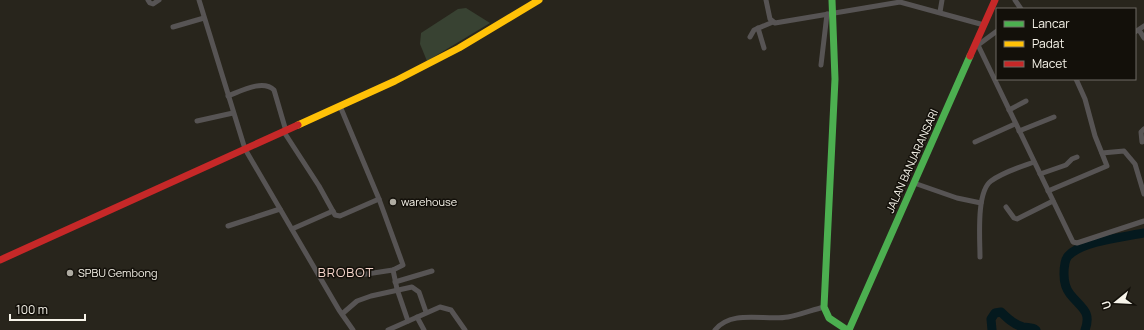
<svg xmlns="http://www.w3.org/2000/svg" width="1144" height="330" font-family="Manrope,sans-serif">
	<rect width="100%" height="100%" fill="#28251c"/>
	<path fill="#384232" d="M466 8 490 23 427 61 420 44 421 33 458 9Z"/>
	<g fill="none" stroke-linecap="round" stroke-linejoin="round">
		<g stroke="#04191e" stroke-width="9">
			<path d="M992 330 991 319 995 313 1001 312C1007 318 1014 325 1023 327 1029 328 1032 327 1036 330"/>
			<path d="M1085 330C1092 311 1081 308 1070 294 1066 289 1064 281 1064 274 1064 269 1064 261 1068 256 1082 241 1124 237 1144 233"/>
		</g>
		<g stroke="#575454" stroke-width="5">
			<path d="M148 0 150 3 153 4 159 0"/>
			<path d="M199 0 245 149 339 310 353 330"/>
			<path d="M766 0 770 19 775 23 900 2 984 25"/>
			<path d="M1015 0 1021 9"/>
			<path d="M940 12 942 0"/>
			<path d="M173 27 204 18"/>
			<path d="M758 28 764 48"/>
			<path d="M1139 30 1144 38"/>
			<path d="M1135 32 1144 26"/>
			<path d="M750 37 754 30 773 22"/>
			<path d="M977 43 1073 242 1077 243 1144 221"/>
			<path d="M978 45 997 31"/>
			<path d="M821 65 827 14"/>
			<path d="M228 96C241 91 263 79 274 90L286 131"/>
			<path d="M340 106 379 199 403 265 393 270 360 275"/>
			<path d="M1009 110 1026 101"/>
			<path d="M197 121 233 113"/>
			<path d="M1019 131 1054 117"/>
			<path d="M284 132 319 186 335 215 340 216 379 199"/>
			<path d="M975 142 1015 124"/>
			<path d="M1142 142 1141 132 1144 129"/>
			<path d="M1102 153 1124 151 1135 164 1144 194"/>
			<path d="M1040 174 1066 165 1072 159 1077 157"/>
			<path d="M914 183 957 198 981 203"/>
			<path d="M1048 191 1107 166 1095 136 1085 99 1076 79"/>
			<path d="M1006 207 1014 218 1017 219 1053 201"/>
			<path d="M228 226 280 209"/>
			<path d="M292 229 333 211"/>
			<path d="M980 257C980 239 976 192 991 181 1003 172 1020 167 1034 162"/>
			<path d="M393 270 397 289 408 321"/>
			<path d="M395 282 432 271"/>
			<path d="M342 314 357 301 371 296 412 287 419 292 426 312"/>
			<path d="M417 317 424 330"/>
			<path d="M388 330 440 307 451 310 465 330"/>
			<path d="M715 330C732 309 765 321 788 317 800 315 812 310 824 307"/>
		</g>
		<g stroke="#4caf50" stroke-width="7">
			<path d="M832 0 835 79 824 307 829 318 847 330"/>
			<path d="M849 330 970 56"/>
		</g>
		<path stroke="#ffc107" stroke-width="7" d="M298 125 395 81 459 48 539 0"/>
		<g stroke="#c62828" stroke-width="7">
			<path d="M970 56 995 0"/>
			<path d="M0 260 298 125"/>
		</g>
	</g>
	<g fill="#afaca2" stroke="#13100a" stroke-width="1.5">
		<circle cx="393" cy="202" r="4"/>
		<circle cx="70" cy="273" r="4"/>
	</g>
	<g text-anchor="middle" stroke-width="3" stroke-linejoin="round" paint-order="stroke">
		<g font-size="11" fill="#f7f4ea" stroke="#13100a">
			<text transform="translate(912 161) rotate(-66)" y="4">JALAN BANJARANSARI</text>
		</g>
		<g font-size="11" fill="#f7f4ea" stroke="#13100a" text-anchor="start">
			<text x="401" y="206">warehouse</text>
			<text x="78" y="277">SPBU Gembong</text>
		</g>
		<g font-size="13" letter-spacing="1" fill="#f6d5ca" stroke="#13100a">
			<text x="346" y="277">BROBOT</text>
		</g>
	</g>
	<rect x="996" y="8" width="140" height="72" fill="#13100a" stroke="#6e6b64"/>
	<rect x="1004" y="21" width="20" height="6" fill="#4caf50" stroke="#6e6b64"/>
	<text x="1032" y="28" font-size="12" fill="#f7f4ea">Lancar</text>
	<rect x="1004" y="41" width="20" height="6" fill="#ffc107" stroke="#6e6b64"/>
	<text x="1032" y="48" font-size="12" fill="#f7f4ea">Padat</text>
	<rect x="1004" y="61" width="20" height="6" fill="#c62828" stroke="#6e6b64"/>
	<text x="1032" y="68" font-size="12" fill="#f7f4ea">Macet</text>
	<g transform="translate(1116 302) rotate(252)" stroke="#13100a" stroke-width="3" paint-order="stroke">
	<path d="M0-3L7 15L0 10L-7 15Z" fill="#f7f4ea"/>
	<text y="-6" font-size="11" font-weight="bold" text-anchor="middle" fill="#f7f4ea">U</text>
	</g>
	<path d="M10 314v6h75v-6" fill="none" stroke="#f7f4ea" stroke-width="2"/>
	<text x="16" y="314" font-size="12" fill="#f7f4ea" stroke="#13100a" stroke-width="3" paint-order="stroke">100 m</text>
</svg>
